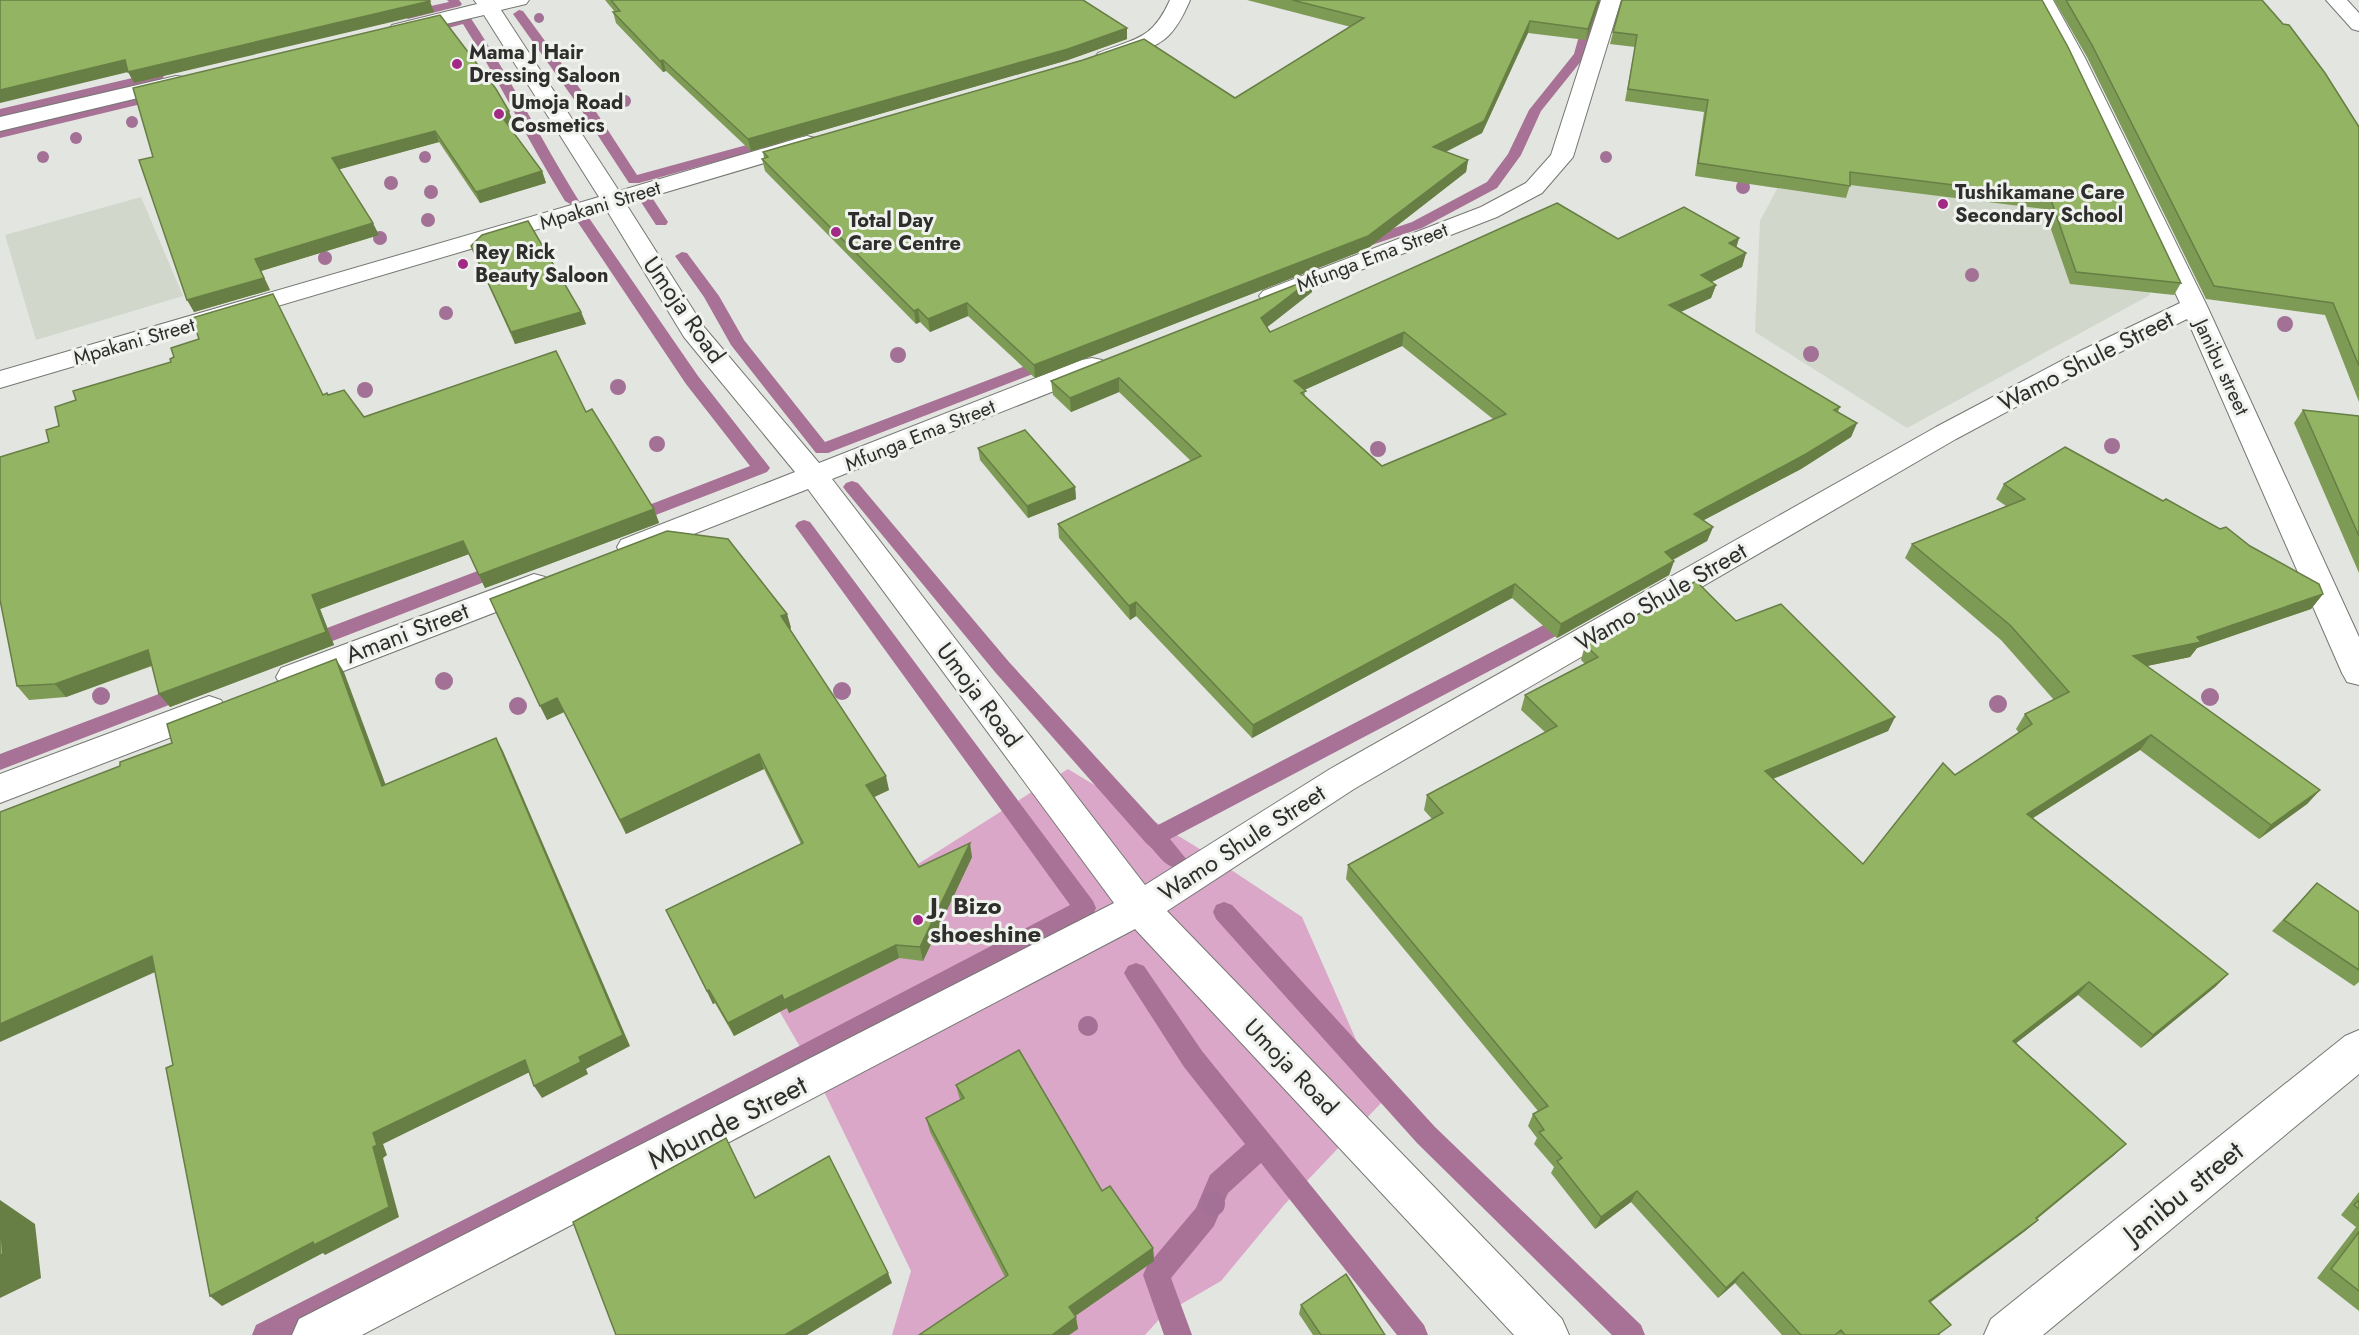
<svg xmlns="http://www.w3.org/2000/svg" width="2359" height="1335" font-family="Jost,sans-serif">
	<rect width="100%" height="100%" fill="#e3e5e0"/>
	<g fill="#d2d7cc">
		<path d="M2071 69 2150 295 1907 428 1755 332 1760 221 1778 187Z"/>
		<path d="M141 197 183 296 36 340 5 235Z"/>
	</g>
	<path fill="#dba7c9" d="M1068 769 1195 846 1302 917 1383 1101 1284 1205 1221 1281 1164 1314 1145 1335H892L911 1271 815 1073 765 986 877 890Z"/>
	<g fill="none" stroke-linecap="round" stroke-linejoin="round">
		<g fill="#a77295" fill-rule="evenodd">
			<path d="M447 0H459L462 4 460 6 408 19 402 15 404 12 449 2Z"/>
			<path d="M1589 0H1601L1586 55 1541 111 1521 155 1497 188 1422 228 1363 248H1353L1351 245 1353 242 1412 222 1487 182 1508 154 1529 110 1574 54Z"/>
			<path d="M519 10 523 11 589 101 637 175 772 138 779 142 777 145 639 183H629L578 105 513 14Z"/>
			<path d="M466 16 470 17C510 77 541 140 579 201L577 204 572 205 565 201C529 143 500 82 463 24L422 35 416 31 418 28Z"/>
			<path d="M158 72 162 73 164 76 162 79 0 117V109Z"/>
			<path d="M161 91 167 95 166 98 0 138V130Z"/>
			<path d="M648 198 653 199 668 222 666 225H656L654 222 641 202Z"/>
			<path d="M584 217 589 218 698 376 767 464 770 468 767 472 635 523H623L620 519 623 515 750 466 686 384 577 221Z"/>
			<path d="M682 252 687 253 719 296 744 340 825 442 1044 359H1056L1058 362 1056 365 828 453H816L731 345 704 297 675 256Z"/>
			<path d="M852 481 858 483 1009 662 1158 825 1563 615 1570 613 1577 615 1579 620 1577 625 1170 839 1187 860 1184 866C1166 873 1159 853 1146 843L995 672 846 491 843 487 846 483Z"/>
			<path d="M804 520 810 522 1093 901 1096 908 1093 915 562 1197 294 1335H252L256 1325 544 1179 1070 905 798 530 795 526 798 522Z"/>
			<path d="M504 561 510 562 513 567 510 572 312 649 305 651 298 649 295 644 298 639Z"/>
			<path d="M188 683 195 685 198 690 195 695 0 770V754Z"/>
			<path d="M1224 902 1232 905 1435 1127 1641 1325 1645 1335H1612L1417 1143 1216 919 1213 912 1216 905Z"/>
			<path d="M1136 963 1144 966 1202 1051 1424 1325 1428 1335H1397L1261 1163 1228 1193 1214 1226 1171 1278 1192 1335H1164L1143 1275 1147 1266 1196 1208 1210 1175 1245 1144 1184 1067 1128 980 1124 973 1128 966Z"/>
		</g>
		<defs>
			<g id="minor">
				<path d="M474 0H529L526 4 501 10 619 191 799 138 807 136 815 138 818 143 815 148 626 204 704 327 819 463 1082 360 1092 358 1102 360 1106 366 1102 372 832 479 1145 885 1330 769 1936 427 2078 352 2180 303 2065 58 2033 0H2053L2085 58 2207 306 2359 637V685L2347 682 2342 673 2187 319 2096 364 1956 439 1354 789 1167 911 1562 1319 1569 1335H1514L1135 929 362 1335H292L299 1319 1114 903 808 489 643 554 632 558 621 554 617 547 621 540 795 472 684 337 606 209 0 388V371L599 197 484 15 399 35 392 33 389 29 392 25 477 4Z"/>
				<path d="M1170 0H1190C1170 47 1157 45 1112 61L1105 63 1098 61 1095 57 1098 53C1136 38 1152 40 1170 0Z"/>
				<path d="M1601 0H1621L1573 157 1542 193 1497 217 1281 301 1272 304 1263 301 1259 296 1263 291 1481 207 1526 183 1551 155Z"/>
				<path d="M176 76 184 77 187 82 184 87 0 131V117Z"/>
				<path d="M534 574 545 577 550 585 545 593 305 686 293 689 281 686 276 677 281 668Z"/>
				<path d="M209 696 221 700 226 709 221 718 0 803V774Z"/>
				<path d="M2359 1030V1074L2043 1335H1984L1991 1319 2345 1036Z"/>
			</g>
			<path id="secondary" d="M2326 0H2347L2359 13V31L2352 29Z"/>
		</defs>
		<use href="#minor" stroke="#757773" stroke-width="2"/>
		<use href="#secondary" stroke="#757773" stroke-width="2"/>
		<use href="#minor" fill="#fff" fill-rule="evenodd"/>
		<use href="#secondary" fill="#fff" fill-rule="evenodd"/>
	</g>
	<g fill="#a27195">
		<circle cx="539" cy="18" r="5"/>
		<circle cx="625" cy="101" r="6"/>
		<circle cx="132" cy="122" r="6"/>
		<circle cx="76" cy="138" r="6"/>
		<circle cx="43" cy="157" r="6"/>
		<circle cx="425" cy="157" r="6"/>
		<circle cx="1606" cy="157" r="6"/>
		<circle cx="391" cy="183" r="7"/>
		<circle cx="1743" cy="187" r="7"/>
		<circle cx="431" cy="192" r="7"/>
		<circle cx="428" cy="220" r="7"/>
		<circle cx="380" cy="238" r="7"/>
		<circle cx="325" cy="258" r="7"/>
		<circle cx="1972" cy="275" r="7"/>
		<circle cx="446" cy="313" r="7"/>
		<circle cx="2285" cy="324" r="8"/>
		<circle cx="1811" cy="354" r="8"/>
		<circle cx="898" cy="355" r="8"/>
		<circle cx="618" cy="387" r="8"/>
		<circle cx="365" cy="390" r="8"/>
		<circle cx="657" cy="444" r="8"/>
		<circle cx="2112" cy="446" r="8"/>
		<circle cx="1378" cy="449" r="8"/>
		<circle cx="444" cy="681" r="9"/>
		<circle cx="842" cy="691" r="9"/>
		<circle cx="101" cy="696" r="9"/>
		<circle cx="2210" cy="697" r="9"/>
		<circle cx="1998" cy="704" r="9"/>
		<circle cx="518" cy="706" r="9"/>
		<circle cx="1088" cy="1026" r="10"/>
		<circle cx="1213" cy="1204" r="12"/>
	</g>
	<g fill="#7e9b55" fill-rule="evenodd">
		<path d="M605 0H1083L1127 39 1068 60 751 151 666 71 663 72 616 23 613 12H615Z"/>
		<path d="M1247 0H1600L1586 40 1528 33 1482 133 1446 152 1468 160 1466 172 1367 249 1035 378 968 316 930 332 920 322 916 324 765 171 762 159 764 158 763 152 1235 98 1351 27Z"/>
		<path d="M2042 0 2181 283 2174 295 2070 284 2044 209 1850 185 1846 198 1695 176 1704 112 1625 101 1635 47 1610 44 1613 32Z"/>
		<path d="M2054 0H2262L2359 127V402L2325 315 2206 299 2087 57Z"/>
		<path d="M513 122 507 124 542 171 546 183 480 203 439 142 339 169 379 235 261 271 270 290 194 312 139 160Z"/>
		<path d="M1739 238 1736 247 1746 253 1742 267 1712 282 1716 285 1711 298 1681 312 1840 407 1838 412 1857 423 1851 437 1801 469 1703 520 1713 527 1707 541 1673 560 1674 561 1669 575 1557 638 1512 598 1252 738 1136 616 1130 620 1059 538 1058 524 1191 461 1119 392 1071 412 1053 395 1051 381 1312 292 1267 327 1270 332 1618 239ZM1402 346 1493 419 1382 466 1305 396 1304 390Z"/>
		<path d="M471 246 581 312 586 324 515 344Z"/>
		<path d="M171 362 328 395 364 417 586 412 654 509 659 523 485 588 469 554 320 609 334 645 170 707 152 666 66 697 29 700 17 686 49 442 76 400Z"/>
		<path d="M2303 410 2359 416V573L2294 423Z"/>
		<path d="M978 448 1075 487 1076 499 1028 518 980 460Z"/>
		<path d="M2004 484 2163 501 2250 546 2323 594 2311 609 2197 648 2190 657 2147 666 2320 790 2307 804 2259 839 2140 750 2033 818 2228 974 2215 987 2141 1048 2078 995 2016 1043 2126 1144 2113 1156 2037 1219 2038 1220 2025 1231 1931 1302 1940 1335H1782L1735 1283 1718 1298 1631 1202 1595 1229 1551 1173 1554 1167 1534 1144 1537 1138 1528 1126 1533 1114 1538 1111 1346 879 1348 865 1432 819 1424 810 1427 795 1545 732 1521 710 1525 695 1585 664 1581 660 1585 645 1736 621 1895 717 1888 731 1773 779 1863 864 1955 775 2019 733 2016 729 2025 714 2054 700 2001 640 1905 558 1912 544 2006 506 1996 499Z"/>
		<path d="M667 531 787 614 791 628 790 629 889 790 874 797 919 867 972 857 923 961 899 958 789 1013 787 1008 734 1036 715 1003 713 1004 666 910 801 844 764 769 626 834 564 712 547 720Z"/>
		<path d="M2317 883 2359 912V982L2354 986 2272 931Z"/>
		<path d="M956 1085 1102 1191 1153 1248 1154 1261 1075 1316 1078 1329 1069 1335H919L1005 1277 930 1132 926 1118 960 1100Z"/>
		<path d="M2359 1192V1311L2317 1278 2356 1227 2341 1215Z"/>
		<path d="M1301 1305 1385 1335H1313L1299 1314Z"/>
	</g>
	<g fill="#677e45">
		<path d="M1598 0H1600L1586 40 1588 29Z"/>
		<path d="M430 1 434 12 134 83 128 72 0 103V90L125 60Z"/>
		<path d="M1530 21 1528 33 1482 133 1431 159 1433 147Z"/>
		<path d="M1127 28V39L1068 60 751 151 748 139Z"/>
		<path d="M663 60 666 71 663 72 660 61Z"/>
		<path d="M509 111 513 122 503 125 499 113Z"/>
		<path d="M435 131 439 142 337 170 332 158Z"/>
		<path d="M1468 160 1466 172 1367 249 1035 378 1034 365Z"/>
		<path d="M542 171 546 183 480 203 476 192Z"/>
		<path d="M373 223 379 235 261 271 270 290 194 312 187 300 255 259Z"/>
		<path d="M1739 238 1735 252 1729 243Z"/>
		<path d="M1746 253 1742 267 1697 289 1701 275Z"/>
		<path d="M1313 278 1312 292 1261 332V318Z"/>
		<path d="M1716 285 1711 298 1665 319 1669 305Z"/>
		<path d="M967 303 968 316 930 332 928 319Z"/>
		<path d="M918 309 920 322 916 324 914 311Z"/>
		<path d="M581 312 586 324 515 344 511 332Z"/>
		<path d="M1404 332 1402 346 1293 395 1294 381Z"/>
		<path d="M1119 378V392L1071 412 1070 398Z"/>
		<path d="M1857 423 1851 437 1801 469 1689 528 1694 514Z"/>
		<path d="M1075 487 1076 499 1028 518 1027 506Z"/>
		<path d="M654 509 659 523 485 588 479 575Z"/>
		<path d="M1713 527 1707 541 1661 566 1665 552Z"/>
		<path d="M463 541 469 554 320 609 334 645 170 707 159 694 312 595Z"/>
		<path d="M1674 561 1669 575 1557 638 1561 624Z"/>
		<path d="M1515 584 1512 598 1252 738 1253 725Z"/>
		<path d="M2323 594 2311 609 2197 648 2190 657 2123 671 2133 656 2197 637Z"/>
		<path d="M1136 602V616L1130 620 1129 606Z"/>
		<path d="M787 614 791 628 786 631 781 616Z"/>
		<path d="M148 650 158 663 66 697 55 684Z"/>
		<path d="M336 659 344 672 391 799 382 786Z"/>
		<path d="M557 698 564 712 547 720 540 706Z"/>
		<path d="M1895 717 1888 731 1758 785 1765 771Z"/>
		<path d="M2151 735 2140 750 2017 828 2027 814Z"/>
		<path d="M496 738 503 751 630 1046 586 1069 588 1074 542 1098 534 1086 579 1057Z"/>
		<path d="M759 754 764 769 626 834 620 820Z"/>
		<path d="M886 776 889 790 870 799 866 785Z"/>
		<path d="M2320 790 2307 804 2259 839 2271 825Z"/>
		<path d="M970 843 972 857 923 961 920 947Z"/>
		<path d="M896 945 899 958 789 1013 784 1000Z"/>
		<path d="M152 956 164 968 0 1042V1024Z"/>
		<path d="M2228 974 2215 987 2141 1048 2153 1035Z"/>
		<path d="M2089 982 2078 995 2002 1054 2013 1041Z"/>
		<path d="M709 990 715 1003 713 1004 707 991Z"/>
		<path d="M782 995 787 1008 734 1036 728 1023Z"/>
		<path d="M525 1060 532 1071 383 1144 387 1155 383 1158 399 1217 325 1255 323 1253 222 1306 210 1296 373 1147V1133Z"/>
		<path d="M2126 1144 2113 1156 2024 1229 2036 1218Z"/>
		<path d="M1637 1191 1631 1202 1595 1229 1601 1217Z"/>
		<path d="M0 1200 35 1224 41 1278 0 1298Z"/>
		<path d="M2038 1220 2025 1231 1918 1311 1929 1301Z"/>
		<path d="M1153 1248 1154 1261 1071 1319 1069 1307Z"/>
		<path d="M1743 1272 1735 1283 1718 1298 1726 1288Z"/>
		<path d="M888 1273 892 1283 807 1335H785Z"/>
		<path d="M1076 1317 1078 1329 1069 1335H1052Z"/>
	</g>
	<g fill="#93b463" stroke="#677e45" stroke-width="1.5" fill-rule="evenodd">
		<path d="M0 0H429L430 1 128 72 125 60 0 90Z"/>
		<path d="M611 0H1083L1127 28 1068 49 748 139 663 60 660 61 613 12 620 11Z"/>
		<path d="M1292 0H1598L1588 29 1530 21 1484 121 1433 147 1468 160 1368 236 1034 365 967 303 928 319 918 309 914 311 762 159 768 157 763 152 1083 60 1144 39 1235 98 1364 18Z"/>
		<path d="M1622 0H2042L2068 47 2181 283 2076 272 2050 197 1850 172V186L1698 163 1708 100 1628 89 1637 35 1613 32Z"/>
		<path d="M2066 0H2262L2283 24 2289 25 2325 73 2359 127V366L2333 303 2214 286 2092 45Z"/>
		<path d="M440 15 496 89 509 111 499 113 542 171 476 192 435 131 332 158 373 223 255 259 264 278 187 300 139 160 153 157 133 88Z"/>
		<path d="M1557 203 1618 239 1684 207 1739 238 1729 243 1746 253 1701 275 1716 285 1669 305 1840 407 1834 410 1857 423 1806 454 1694 514 1713 527 1665 552 1674 561 1561 624 1515 584 1253 725 1136 602 1129 606 1058 524 1201 456 1119 378 1070 398 1051 381 1313 278 1261 318 1270 332ZM1404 332 1506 414 1382 466 1301 393 1306 391 1294 381Z"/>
		<path d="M528 221 581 312 511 332 471 246 482 235Z"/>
		<path d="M273 294 323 395 327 393 328 395 344 390 364 417 556 351 586 412 592 409 654 509 479 575 463 541 312 595 326 632 159 694 148 650 55 684 17 686 0 600V457L49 442 46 430 59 426 55 407 76 400 73 391 171 362 170 359 174 357 171 348 199 339 192 318Z"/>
		<path d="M2303 410 2359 416V536Z"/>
		<path d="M1025 430 1075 487 1027 506 978 448Z"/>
		<path d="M2065 447 2163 501 2166 499 2220 529 2226 527 2250 546 2319 584 2323 594 2197 637 2201 642 2133 656 2320 790 2271 825 2151 735 2027 814 2228 974 2153 1035 2089 982 2013 1041 2126 1144 2036 1218 2038 1220 1929 1301 1951 1325 1937 1335H1845L1841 1330 1835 1335H1801L1743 1272 1726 1288 1637 1191 1601 1217 1557 1161 1562 1158 1539 1132 1544 1130 1533 1114 1548 1106 1348 865 1443 813 1427 795 1557 726 1525 695 1598 657 1585 645 1696 581 1736 621 1781 604 1895 717 1765 771 1863 864 1943 763 1955 775 2032 724 2025 714 2069 692 2010 625 1912 544 2025 499 2004 484Z"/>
		<path d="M667 531 728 539 787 614 781 616 886 776 866 785 919 867 970 843 920 947 896 945 784 1000 782 995 728 1023 709 990 707 991 666 910 803 843 759 754 620 820 557 698 540 706 490 599Z"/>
		<path d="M336 659 382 786 496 738 623 1035 579 1057 581 1062 534 1086 525 1060 373 1133 377 1145 373 1147 389 1207 314 1245 313 1242 210 1296 166 1068 173 1065 152 956 0 1024V812L120 766V762L172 743 167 724Z"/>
		<path d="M2317 883 2359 912V970L2284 920Z"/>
		<path d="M1019 1050 1102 1191 1110 1186 1153 1248 1069 1307 1076 1317 1052 1335H919L1008 1275 926 1118 964 1098 956 1085Z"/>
		<path d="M726 1138 755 1198 829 1156 888 1273 785 1335H616L573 1222Z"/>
		<path d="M2359 1200V1209L2354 1205Z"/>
		<path d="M0 1222 3 1254 0 1255Z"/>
		<path d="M2359 1232V1291L2331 1269Z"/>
		<path d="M1346 1274 1385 1335H1321L1301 1305Z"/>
	</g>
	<g fill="#a02a84" stroke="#f0f2ee" stroke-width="2">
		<circle cx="457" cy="64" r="6"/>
		<circle cx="499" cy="114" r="6"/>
		<circle cx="1943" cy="204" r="6"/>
		<circle cx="836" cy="232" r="6"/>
		<circle cx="463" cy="264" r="6"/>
		<circle cx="918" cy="920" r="6"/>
	</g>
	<g text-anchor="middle" stroke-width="6" stroke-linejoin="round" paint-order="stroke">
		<g font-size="20" font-weight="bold" fill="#2e2f2d" stroke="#f0f2ee" text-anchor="start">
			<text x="469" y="59">Mama J Hair<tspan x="469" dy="23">Dressing Saloon</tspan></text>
			<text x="511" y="109">Umoja Road<tspan x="511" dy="23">Cosmetics</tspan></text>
			<text x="1955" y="199">Tushikamane Care<tspan x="1955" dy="23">Secondary School</tspan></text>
			<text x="848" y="227">Total Day<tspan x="848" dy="23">Care Centre</tspan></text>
			<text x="475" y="259">Rey Rick<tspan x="475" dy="23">Beauty Saloon</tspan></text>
		</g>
		<g font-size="20" fill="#2e2f2d" stroke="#f0f2ee">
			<text transform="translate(600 205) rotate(-17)" y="7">Mpakani Street</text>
			<text transform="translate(1372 257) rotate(-21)" y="7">Mfunga Ema Street</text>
			<text transform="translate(134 341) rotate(-16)" y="7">Mpakani Street</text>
			<text transform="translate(2222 367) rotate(65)" y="7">Janibu street</text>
			<text transform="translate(920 435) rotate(-22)" y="7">Mfunga Ema Street</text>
		</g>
		<g font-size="24" fill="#2e2f2d" stroke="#f0f2ee">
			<text transform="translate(684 310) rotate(55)" y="8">Umoja Road</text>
			<text transform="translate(2086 361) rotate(-27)" y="8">Wamo Shule Street</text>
			<text transform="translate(1661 597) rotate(-30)" y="8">Wamo Shule Street</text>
			<text transform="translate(407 633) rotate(-21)" y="8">Amani Street</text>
			<text transform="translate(979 695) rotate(53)" y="8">Umoja Road</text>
			<text transform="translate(1242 843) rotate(-33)" y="8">Wamo Shule Street</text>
			<text transform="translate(1291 1067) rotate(46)" y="8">Umoja Road</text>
		</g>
		<g font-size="24" font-weight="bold" fill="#2e2f2d" stroke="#f0f2ee" text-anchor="start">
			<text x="930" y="914">J, Bizo<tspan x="930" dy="28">shoeshine</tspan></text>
		</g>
		<g font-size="28" fill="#2e2f2d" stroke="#f0f2ee">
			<text transform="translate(727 1122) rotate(-27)" y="10">Mbunde Street</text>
			<text transform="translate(2183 1192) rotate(-39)" y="10">Janibu street</text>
		</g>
	</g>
</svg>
